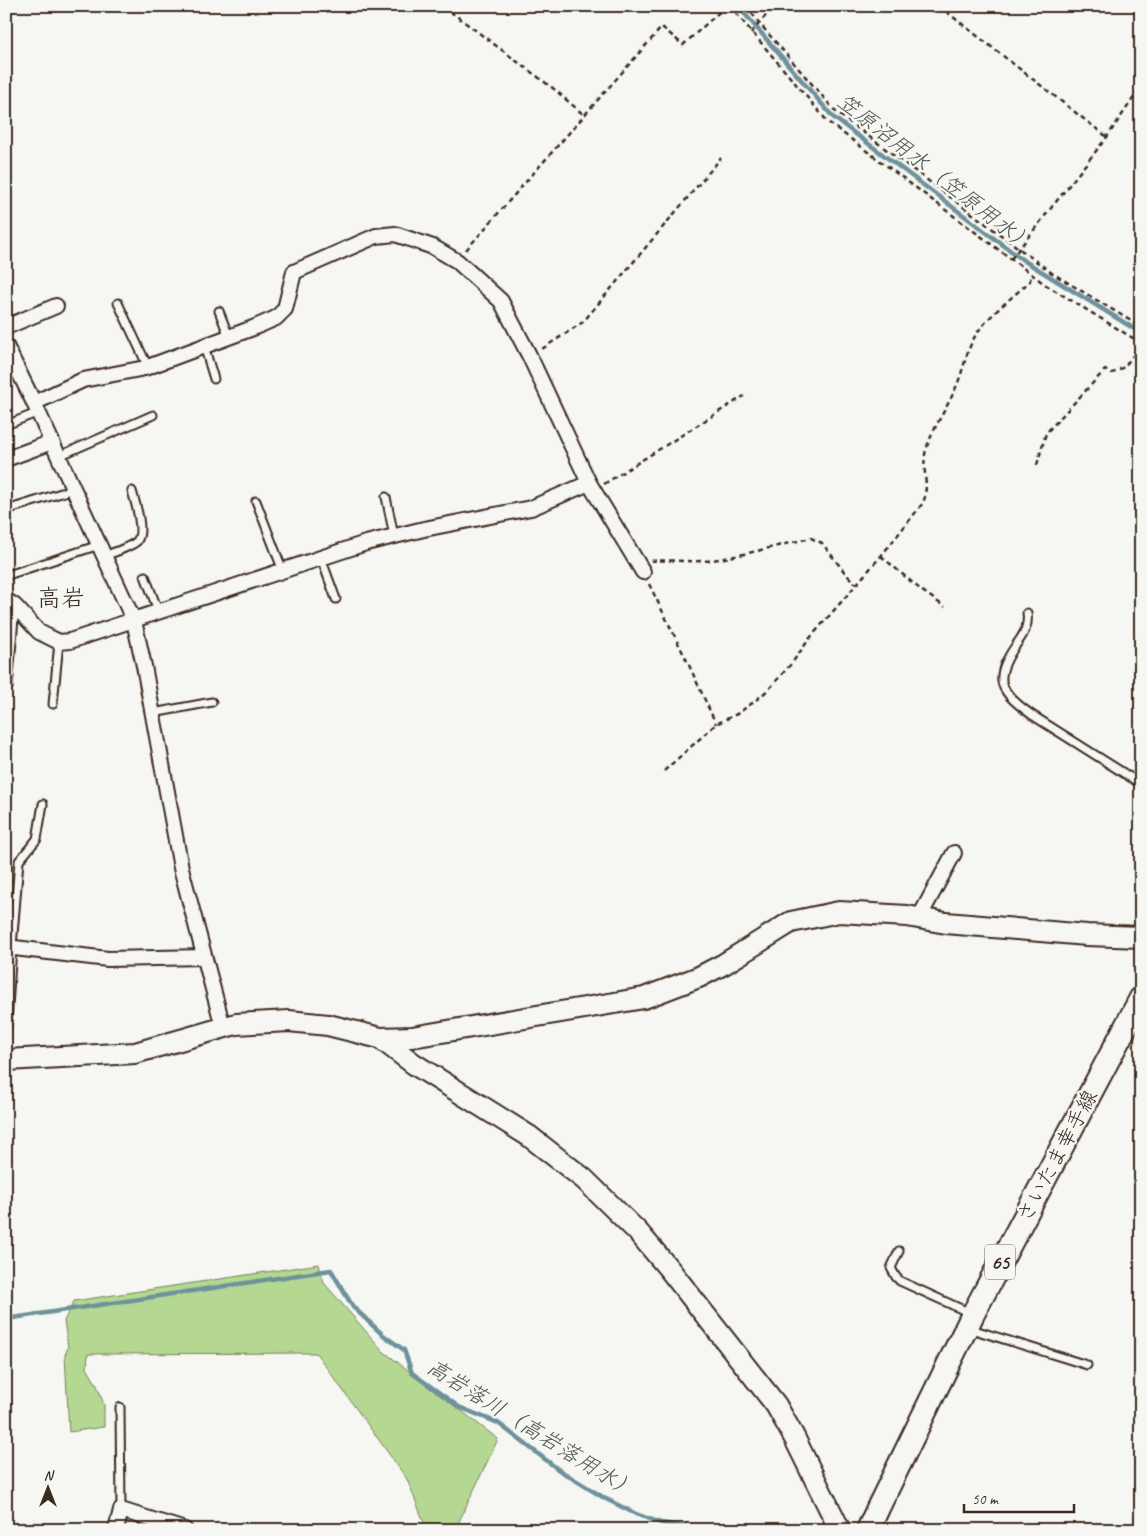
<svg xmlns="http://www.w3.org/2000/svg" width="1147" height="1536" font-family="Caveat,'Klee One',sans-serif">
	<rect width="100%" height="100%" fill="#f6f6f2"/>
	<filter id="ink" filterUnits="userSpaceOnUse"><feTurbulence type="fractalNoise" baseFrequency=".02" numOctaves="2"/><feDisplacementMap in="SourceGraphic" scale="10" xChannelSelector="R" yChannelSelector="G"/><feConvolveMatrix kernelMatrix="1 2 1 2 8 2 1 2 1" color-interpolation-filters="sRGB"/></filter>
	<g filter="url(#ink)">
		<path fill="#f0e5d5" d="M1141 1015V1046L1127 1041Z"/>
		<path fill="#b4d892" stroke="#788158" d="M319 1264 324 1283 383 1351 498 1439 455 1530H427L407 1479 316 1353 88 1354 87 1368 97 1385 104 1405V1427L69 1432 65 1355 68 1347 64 1321 74 1301Z"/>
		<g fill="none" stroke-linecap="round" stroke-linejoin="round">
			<g stroke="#6d929b" stroke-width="4.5">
				<path d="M738 6 833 117 1023 260 1141 333"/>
				<path d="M6 1319 331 1270 353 1307 382 1334 404 1350 412 1373 459 1407 498 1423 559 1470 606 1499 636 1514 661 1523 704 1530"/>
			</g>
			<defs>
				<g id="lane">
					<path d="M118 303 148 367"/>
					<path d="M219 311 229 337"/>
					<path d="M204 346 214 379"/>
					<path d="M6 425 39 412"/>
					<path d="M59 456 153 415"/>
					<path d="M386 497 394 536"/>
					<path d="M256 501 283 571"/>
					<path d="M13 508 74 489"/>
					<path d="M104 556C112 553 131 547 137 541 145 531 135 502 132 491"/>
					<path d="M321 558 336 599"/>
					<path d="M145 576 159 613"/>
					<path d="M6 578 8 575 99 545"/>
					<path d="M1027 613C1029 626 1024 634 1016 645 992 680 999 691 1032 715L1141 784"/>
					<path d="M8 687 15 607"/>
					<path d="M53 704 59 642"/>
					<path d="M153 713 212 702"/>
					<path d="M6 1037 12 947 19 861 37 839 43 804"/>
					<path d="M899 1251 891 1268 896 1277 900 1281 970 1313"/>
					<path d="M968 1328 1087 1365"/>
					<path d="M120 1407 121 1510"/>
				</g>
				<g id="street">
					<path d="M6 327 56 306"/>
					<path d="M6 346 34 403 134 621 144 666 181 868 223 1027"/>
					<path d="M34 403 83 380 145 368 253 328 276 318 285 309 294 272 376 236 395 234 433 247 457 261 501 301 530 357 589 483 643 572"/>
					<path d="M6 459 52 442"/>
					<path d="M6 600 15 606 39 632 59 642 70 641 366 543 424 529 531 508 589 483"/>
					<path d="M919 918 954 853"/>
					<path d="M6 947 108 959 204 957"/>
					<path d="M116 1530 121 1510 185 1530"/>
				</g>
				<g id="secondary">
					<path d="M380 1038 414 1064 529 1136 584 1179 638 1232 670 1270 776 1405 794 1437 840 1530"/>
					<path d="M6 1060 135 1053 236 1024 289 1021 328 1025 380 1038 412 1037 644 998 699 977 724 964 791 922 839 912 907 916 946 923 1087 935 1141 937"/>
				</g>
				<path id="primary" d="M868 1530 878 1508 973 1314 1141 998"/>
			</defs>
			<use href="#lane" stroke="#3b2a1e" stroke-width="11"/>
			<use href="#street" stroke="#3b2a1e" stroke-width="18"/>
			<use href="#secondary" stroke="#3b2a1e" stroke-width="24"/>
			<use href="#primary" stroke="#3b2a1e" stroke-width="26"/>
			<g stroke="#3b2a1e" stroke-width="2.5" stroke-dasharray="5 4" stroke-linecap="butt">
				<path d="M443 6 554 89 584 115"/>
				<path d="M730 6 828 122 1046 285 1141 343"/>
				<path d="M746 6 760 24 836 112 1052 273 1141 327"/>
				<path d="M939 6 1107 137"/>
				<path d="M751 33 774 6"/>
				<path d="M466 250 662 27 683 45 726 6"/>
				<path d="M1011 259 1107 137 1141 87"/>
				<path d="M542 349 583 322 721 158"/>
				<path d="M1037 465 1046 433 1105 370 1111 373C1124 372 1134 354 1141 344"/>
				<path d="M604 484 744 396"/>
				<path d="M881 556 921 590 945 607"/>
				<path d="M651 561C671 559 692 563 713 560 745 555 779 545 811 538L822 543 846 574 856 584"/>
				<path d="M649 584 688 663 716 724"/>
				<path d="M664 771 716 724 737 714 755 701 769 689 792 663 810 638 881 556 923 503C930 486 921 467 926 450 933 427 948 407 957 385 965 366 967 345 980 329 993 312 1014 296 1030 281L1031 274"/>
			</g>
			<use href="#lane" stroke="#f6f6f2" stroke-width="7"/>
			<use href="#street" stroke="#f6f6f2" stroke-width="14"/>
			<use href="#secondary" stroke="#f6f6f2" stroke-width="20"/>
			<use href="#primary" stroke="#f6f6f2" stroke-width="22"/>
		</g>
	</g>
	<g text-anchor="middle" stroke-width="4.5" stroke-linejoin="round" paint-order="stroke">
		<rect fill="#f6f6f2" stroke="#73675e" stroke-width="1" x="985" y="1244.5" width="30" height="35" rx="4"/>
		<g font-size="20" font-weight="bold" fill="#3b2a1e">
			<text x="1000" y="1269">65</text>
		</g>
		<g font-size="21" fill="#3b2a1e" stroke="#f6f6f2">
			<text transform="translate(1057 1156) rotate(-62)" y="7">さいたま幸手線</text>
		</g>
		<g font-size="22" font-style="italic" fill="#505652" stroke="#f6f6f2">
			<text transform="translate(936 172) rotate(38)" y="8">笠原沼用水（笠原用水）</text>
			<text transform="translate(532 1428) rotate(32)" y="8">高岩落川（高岩落用水）</text>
		</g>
		<g font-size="24" fill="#3b2a1e" stroke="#f6f6f2">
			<text x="61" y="606">高岩</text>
		</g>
	</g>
	<rect width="1147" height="1536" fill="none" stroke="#f6f6f2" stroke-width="25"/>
	<rect x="12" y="12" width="1122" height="1511" fill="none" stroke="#3b2a1e" stroke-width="2" filter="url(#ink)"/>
	<g transform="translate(48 1488)" stroke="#f6f6f2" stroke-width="4" paint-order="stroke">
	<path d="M0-4L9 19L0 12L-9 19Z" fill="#3b2a1e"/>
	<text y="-8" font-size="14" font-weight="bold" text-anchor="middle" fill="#3b2a1e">N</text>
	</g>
	<path d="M964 1504v8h110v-8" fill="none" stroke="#3b2a1e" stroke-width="2.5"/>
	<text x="972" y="1504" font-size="15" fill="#3b2a1e" stroke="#f6f6f2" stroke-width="4" paint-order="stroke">50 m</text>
</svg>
